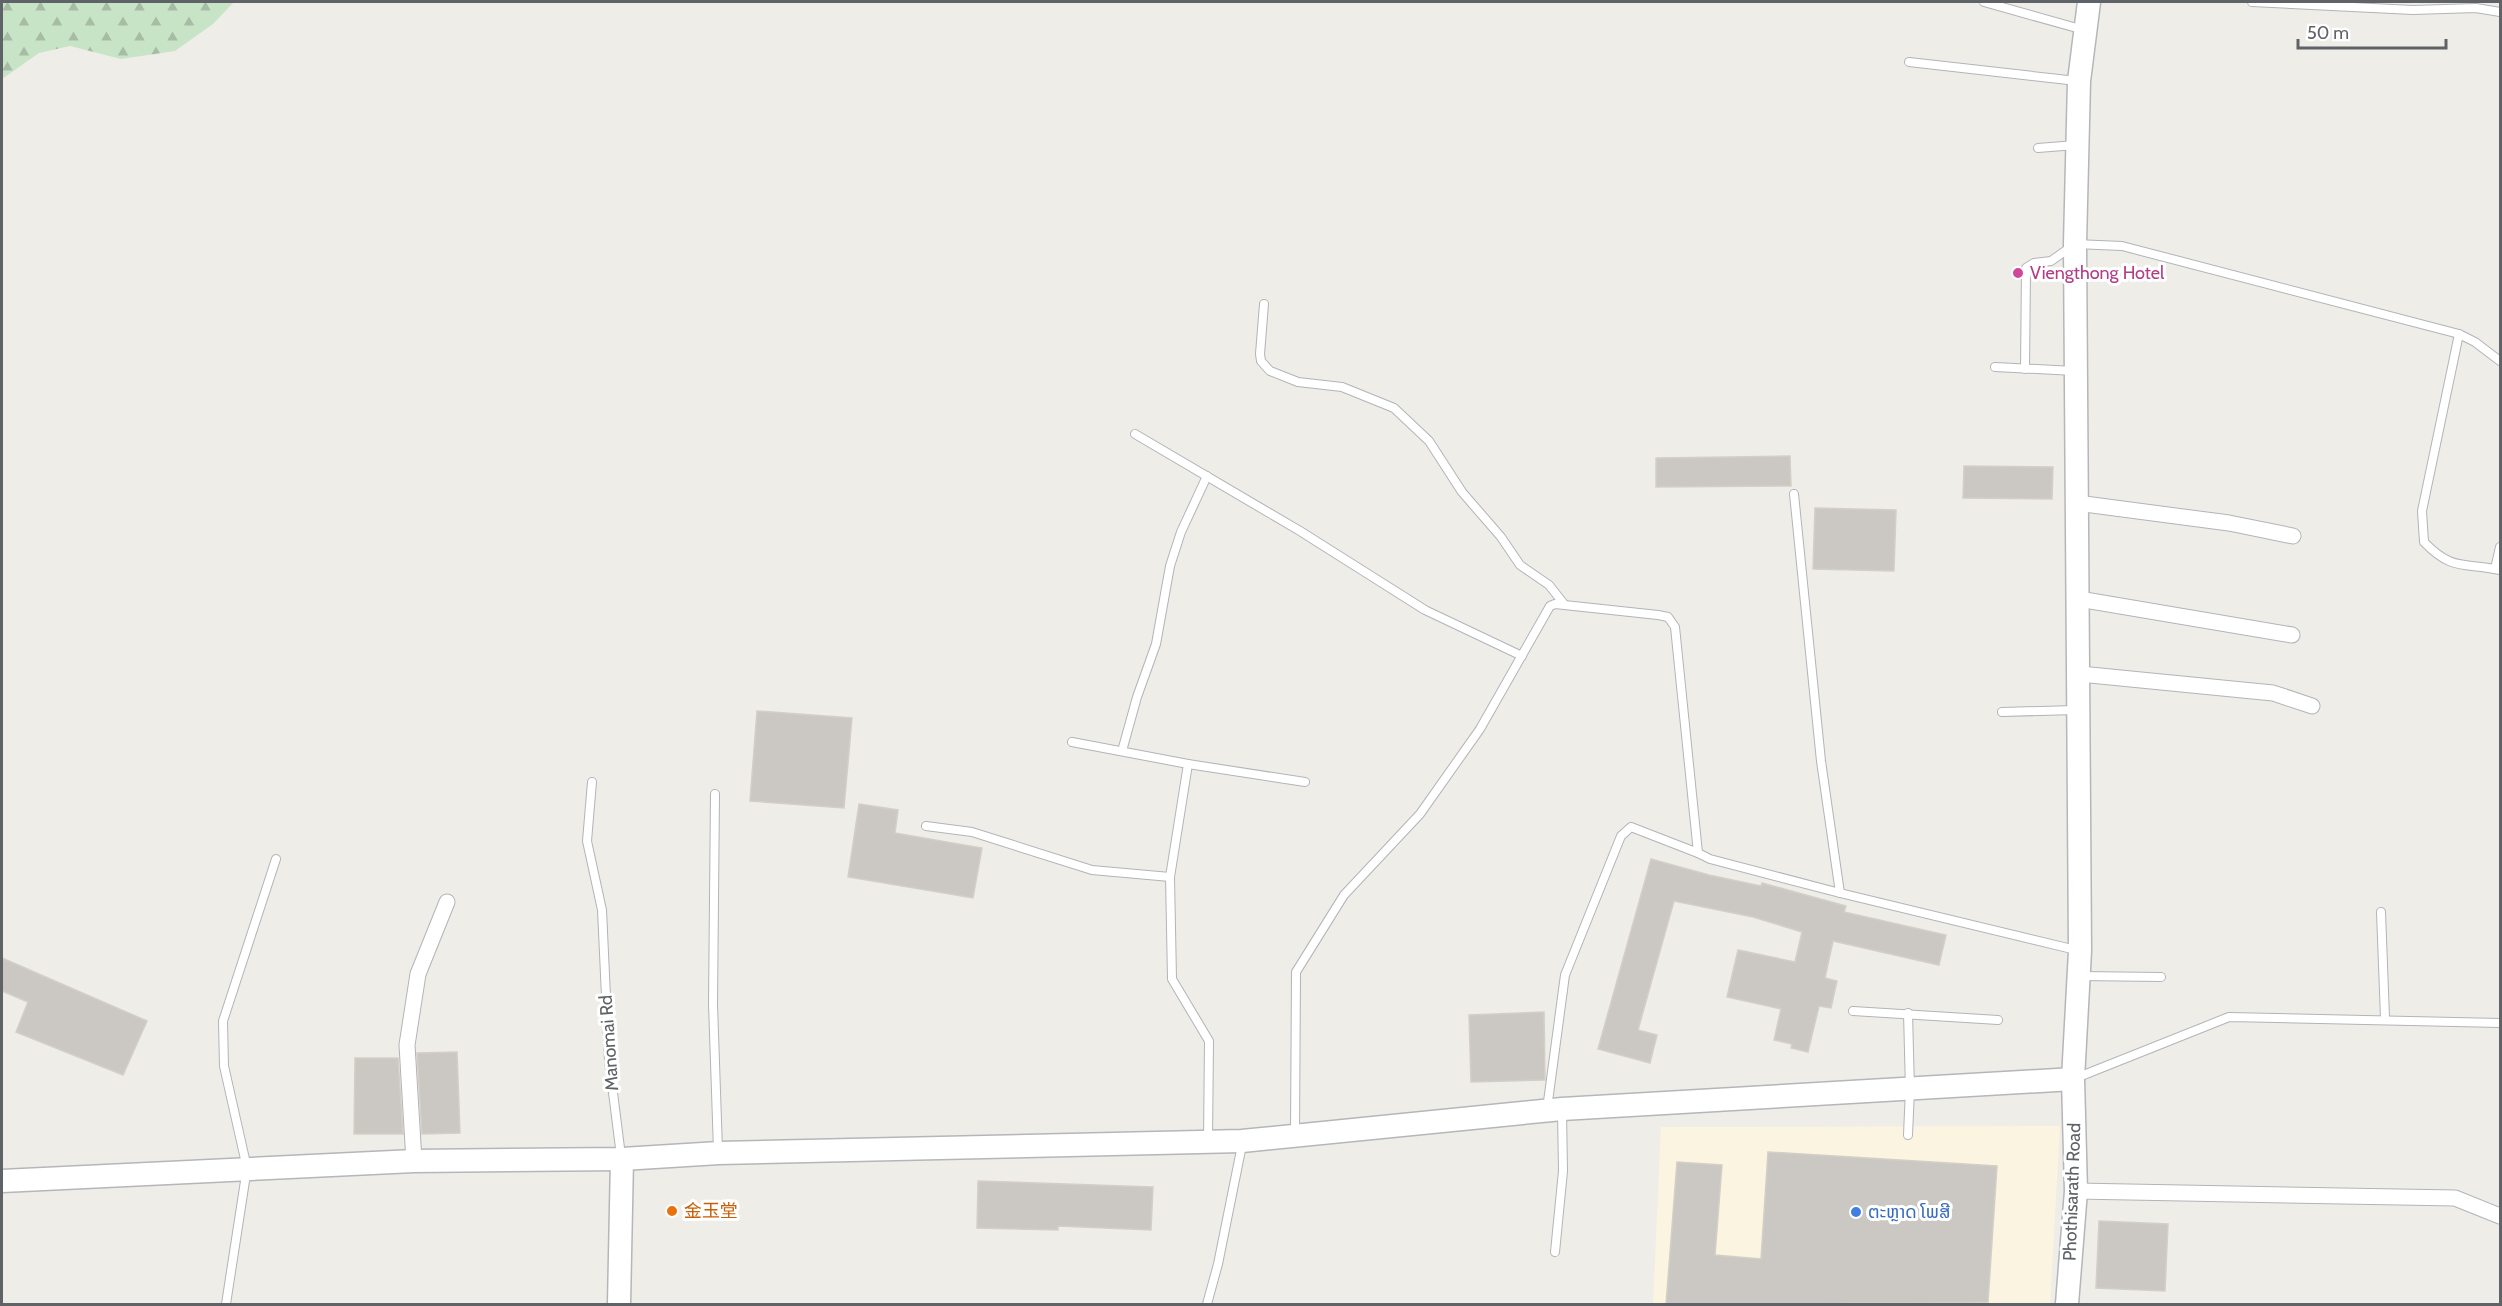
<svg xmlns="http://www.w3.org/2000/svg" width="2502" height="1306" font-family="Cabin,'Noto Sans SC','Noto Sans Lao',sans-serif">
	<defs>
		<pattern id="forest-firs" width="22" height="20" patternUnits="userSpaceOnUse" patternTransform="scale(1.5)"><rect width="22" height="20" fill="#c8e4c7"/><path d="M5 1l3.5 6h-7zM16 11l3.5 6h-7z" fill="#a6bca5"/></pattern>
	</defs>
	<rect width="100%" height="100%" fill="#efede8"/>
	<path fill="#fbf4e1" d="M2060 1126 2050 1304H1653L1661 1127Z"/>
	<path fill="url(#forest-firs)" d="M2 2H234L213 24 175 51 121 59 70 46 39 53 2 79Z"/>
	<g fill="#cbc8c4" stroke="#d4cfc6" stroke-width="1.5">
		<path d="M1790 456 1791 486 1656 487V458Z"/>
		<path d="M1964 466 2053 467 2052 499 1963 498Z"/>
		<path d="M1815 508 1896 510 1894 571 1813 569Z"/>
		<path d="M757 711 852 718 844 808 750 801Z"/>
		<path d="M859 804 898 810 895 833 982 848 973 898 848 877Z"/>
		<path d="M1651 859 1709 875 1761 886 1762 883 1846 906 1844 912 1946 935 1939 965 1833 941 1825 978 1837 981 1831 1008 1819 1006 1808 1052 1791 1048 1792 1044 1774 1040 1781 1009 1727 997 1738 950 1795 962 1802 932 1753 917 1674 901 1638 1030 1657 1035 1650 1063 1598 1049Z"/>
		<path d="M2 958 147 1021 123 1075 16 1032 28 1002 2 991Z"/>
		<path d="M1544 1012 1545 1080 1471 1082 1469 1015Z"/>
		<path d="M457 1052 460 1133 422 1134 417 1053Z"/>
		<path d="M355 1058H398L403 1134H354Z"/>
		<path d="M1768 1152 1997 1166 1988 1302 1666 1305 1677 1162 1722 1165 1715 1255 1761 1259Z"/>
		<path d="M978 1181 1153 1187 1151 1230 1058 1226V1230L977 1228Z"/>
		<path d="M2099 1221 2168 1224 2165 1291 2096 1288Z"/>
	</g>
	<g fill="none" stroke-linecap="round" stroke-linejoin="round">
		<defs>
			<g id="lane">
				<path d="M1984 2 2084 30"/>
				<path d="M2252 2 2413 10 2476 8 2500 12"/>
				<path d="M1909 62 2077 81"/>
				<path d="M2038 148 2076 145"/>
				<path d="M1264 304 1260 354 1261 361 1270 371 1298 382 1342 387 1394 408 1429 441 1462 492 1501 537 1520 565 1549 585 1564 604"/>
				<path d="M2459 334 2422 511 2424 542C2453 572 2464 562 2500 570"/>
				<path d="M1995 367 2075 371"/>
				<path d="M2025 369 2026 268 2034 263 2051 261 2075 244 2122 246 2459 334 2475 342 2500 361"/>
				<path d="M1135 434 1300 531 1425 610 1522 656"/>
				<path d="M1794 494 1821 761 1840 893"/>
				<path d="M2495 569 2500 547"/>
				<path d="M2002 712 2075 710"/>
				<path d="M1072 742 1188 764 1170 877 1172 979 1209 1041 1208 1140"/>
				<path d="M1122 751 1137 697 1156 644 1170 566 1181 532 1207 476"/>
				<path d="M1188 764 1305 782"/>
				<path d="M592 782 587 841 602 910 609 1061 621 1156"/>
				<path d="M715 794 713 1004 718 1150"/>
				<path d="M926 826 972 832 1092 870 1170 877"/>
				<path d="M2381 912 2385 1018"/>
				<path d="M2080 976 2161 977"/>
				<path d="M1853 1011 1998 1020"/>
				<path d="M1908 1013 1910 1089 1908 1135"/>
				<path d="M2076 1078 2229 1017 2500 1023"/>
				<path d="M1547 1109 1565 975 1621 836 1631 827 1698 853"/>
				<path d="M1295 1134 1296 972 1344 895 1420 814 1480 729 1550 606 1555 604 1658 615 1668 617 1675 627 1698 853 1710 859 1840 893 2076 950"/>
				<path d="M1555 1252 1563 1171 1562 1111"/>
				<path d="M226 1304 247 1168 224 1066 223 1021 276 859"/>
				<path d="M1207 1304 1218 1264 1242 1145"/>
			</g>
			<g id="street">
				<path d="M2077 503 2229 523 2293 536"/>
				<path d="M2079 599 2292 635"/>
				<path d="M2080 674 2273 693 2312 706"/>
				<path d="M414 1161 407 1045 418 974 447 902"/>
				<path d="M2076 1191 2455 1198 2500 1216"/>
			</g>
			<g id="secondary">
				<path d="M2 1181 414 1161 622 1159 719 1153 1242 1141 1562 1109 2073 1079"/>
				<path d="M619 1304 622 1159"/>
				<path d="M2067 1304 2076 1191 2073 1079 2080 951 2075 244 2079 81 2089 2"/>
			</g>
		</defs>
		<use href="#lane" stroke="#b2b4b8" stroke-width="10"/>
		<use href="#street" stroke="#b2b4b8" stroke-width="17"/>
		<use href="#secondary" stroke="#b4b6ba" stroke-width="25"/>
		<use href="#lane" stroke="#fff" stroke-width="8"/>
		<use href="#street" stroke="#fff" stroke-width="15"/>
		<use href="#secondary" stroke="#fff" stroke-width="22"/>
	</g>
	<circle fill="#d1479c" stroke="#fff" stroke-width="2" cx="2018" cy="273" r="6"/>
	<circle fill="#e8710a" stroke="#fff" stroke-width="2" cx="672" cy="1211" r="6"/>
	<circle fill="#3f7fe0" stroke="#fff" stroke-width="2" cx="1856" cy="1212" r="6"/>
	<g text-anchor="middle" stroke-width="6" stroke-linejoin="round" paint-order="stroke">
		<g font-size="18" fill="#b23c85" stroke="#fff" text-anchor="start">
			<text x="2030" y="279">Viengthong Hotel</text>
		</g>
		<g font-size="18" fill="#5f6266" stroke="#fff">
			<text transform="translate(609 1043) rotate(-94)" y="6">Manomai Rd</text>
			<text transform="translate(2072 1192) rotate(-88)" y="6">Phothisarath Road</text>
		</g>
		<g font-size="18" fill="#c56008" stroke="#fff" text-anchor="start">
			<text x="684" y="1217">金玉堂</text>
		</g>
		<g font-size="18" fill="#366cbe" stroke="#fff" text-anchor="start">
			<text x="1868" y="1218">ຕະຫຼາດ ໂພສີ</text>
		</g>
	</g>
	<rect width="2502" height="1306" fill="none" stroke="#5f6266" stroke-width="6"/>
	<path d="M2298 39v9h148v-9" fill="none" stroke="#5f6266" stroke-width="3"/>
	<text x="2307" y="39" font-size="18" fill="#5f6266" stroke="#ffffff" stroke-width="4.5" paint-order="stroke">50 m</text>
</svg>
